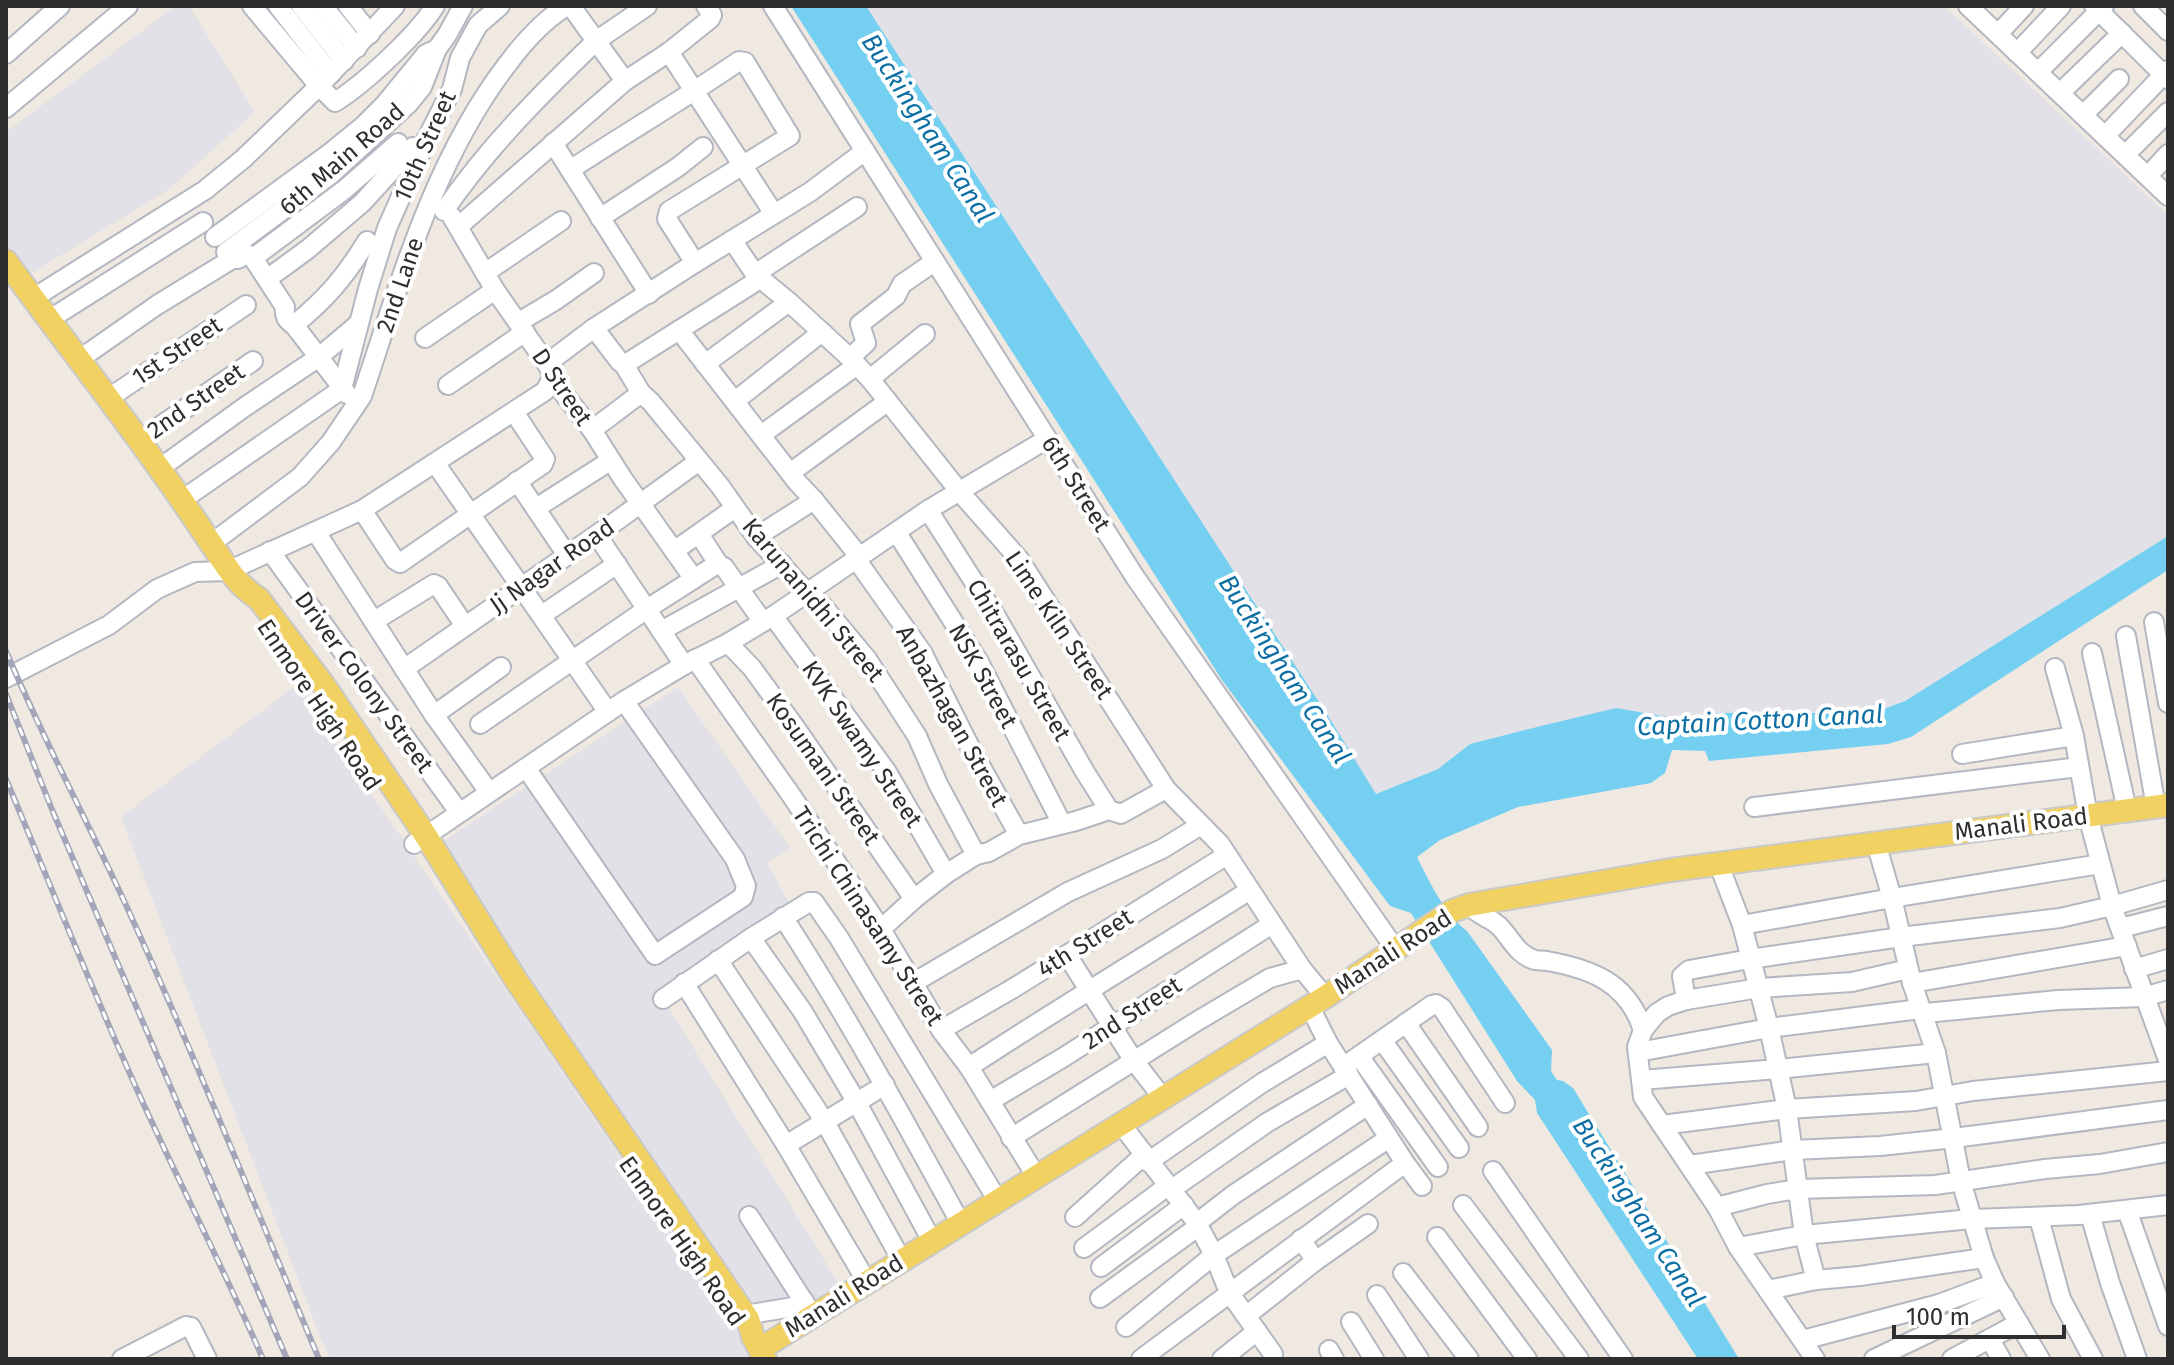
<svg xmlns="http://www.w3.org/2000/svg" width="2174" height="1365" font-family="'Fira Sans',sans-serif">
	<rect width="100%" height="100%" fill="#efe9e1"/>
	<g fill="#e3e1e8">
		<path d="M176 6H189L255 112 168 190 27 276 6 249V132Z"/>
		<path d="M866 6H1944L2168 215V536L1905 701 1872 713H1716L1705 722 1685 725 1616 708 1470 744 1438 769 1375 795 1328 716Z"/>
		<path d="M297 685 758 1359H331L321 1339 121 817Z"/>
		<path d="M678 687 790 848 767 863 790 904 659 992 839 1284 811 1302 753 1310 439 844Z"/>
	</g>
	<path fill="#75cff0" d="M791 6H866L1328 716 1376 794 1438 769 1470 744 1541 726 1616 708 1679 719 1685 725 1705 722 1716 713H1873L1905 701 2168 536V570L1911 737 1888 744 1709 761 1705 751 1672 750 1665 773 1651 783 1518 807 1440 840 1417 857C1430 883 1444 913 1467 931L1552 1050 1551 1071 1557 1080 1563 1081 1573 1088 1739 1359H1698L1537 1113 1535 1100 1517 1081 1411 913 1390 906 1222 680Z"/>
	<g fill="none" stroke-linecap="round" stroke-linejoin="round">
		<defs>
			<g id="minor">
				<path d="M252 6 319 86 335 102C364 84 417 35 435 6"/>
				<path d="M278 6 331 74"/>
				<path d="M301 6 344 61"/>
				<path d="M323 6 357 48"/>
				<path d="M348 6 370 34"/>
				<path d="M571 6 596 41 647 6"/>
				<path d="M773 6 1135 577 1396 950"/>
				<path d="M1968 6 2168 196"/>
				<path d="M2094 6 2168 79"/>
				<path d="M2143 6 2168 31"/>
				<path d="M1998 34 2024 6"/>
				<path d="M669 52 774 214"/>
				<path d="M2017 53 2061 6"/>
				<path d="M6 54 60 6"/>
				<path d="M2038 72 2104 6"/>
				<path d="M625 81 669 52 710 19 712 15 706 6"/>
				<path d="M2060 93 2122 33"/>
				<path d="M6 108 128 6"/>
				<path d="M2083 115 2119 79"/>
				<path d="M2105 136 2168 70"/>
				<path d="M553 143 649 294"/>
				<path d="M2125 155 2168 112"/>
				<path d="M570 170C626 133 684 99 739 61L745 62 790 136 669 211 667 219 695 263"/>
				<path d="M2148 176 2168 154"/>
				<path d="M444 211C488 147 541 94 596 41L625 81 459 226"/>
				<path d="M452 217 495 290 551 370 560 389 592 430 623 479 694 579"/>
				<path d="M600 218 678 167 703 147"/>
				<path d="M215 237 330 153 363 126 385 104 426 54 437 49"/>
				<path d="M732 240 755 274 789 302 850 358 870 379 959 491 1019 559 1166 789 1220 844 1302 969 1325 997"/>
				<path d="M226 252 330 175 409 103 422 87 437 49 447 35 463 6"/>
				<path d="M253 258 344 190 398 143"/>
				<path d="M485 273 561 221"/>
				<path d="M755 274 857 207"/>
				<path d="M267 279 308 249 362 203 413 147"/>
				<path d="M43 292 205 190 243 159 319 86 395 6"/>
				<path d="M58 314 203 222"/>
				<path d="M519 322 556 300 594 273"/>
				<path d="M294 325C326 299 345 277 367 241"/>
				<path d="M594 328 695 263 810 192 865 151"/>
				<path d="M679 330 797 482 814 500 859 556"/>
				<path d="M425 338 495 290"/>
				<path d="M87 354 157 305 232 259H238L247 254 253 258 285 307C284 316 286 320 294 325L347 394"/>
				<path d="M850 358 866 343 860 324 896 296 902 284 934 262"/>
				<path d="M623 363 641 393 651 402 720 486 756 537 799 584 822 605 867 659 917 736 938 784 976 855"/>
				<path d="M705 364 789 302"/>
				<path d="M870 379 925 334"/>
				<path d="M448 385 525 332"/>
				<path d="M109 398 246 305"/>
				<path d="M735 401 822 332"/>
				<path d="M592 430 641 393"/>
				<path d="M761 435 857 365"/>
				<path d="M139 441 253 361"/>
				<path d="M435 463 608 712"/>
				<path d="M160 468 246 406 319 357 358 324"/>
				<path d="M790 473 887 402"/>
				<path d="M517 481 567 555"/>
				<path d="M182 500 342 389 368 289 387 228 427 138 452 89 460 58 478 25 500 6"/>
				<path d="M536 508 610 461"/>
				<path d="M362 510 395 560 400 563 543 464 545 459 514 412"/>
				<path d="M928 510 997 618 1085 772 1109 810"/>
				<path d="M316 532 434 715 489 792"/>
				<path d="M897 533 980 664 1062 824"/>
				<path d="M699 534 719 565 724 567 763 622"/>
				<path d="M597 535 684 665"/>
				<path d="M756 537 814 500"/>
				<path d="M212 543 300 477 331 442 362 396C400 283 433 162 506 66 523 43 543 20 567 6"/>
				<path d="M270 551 459 812"/>
				<path d="M674 551 735 508"/>
				<path d="M856 559 922 652 970 747 1019 835"/>
				<path d="M542 615 617 564"/>
				<path d="M773 616 887 772 946 874"/>
				<path d="M374 621 434 584 438 586 465 626"/>
				<path d="M2154 622 2168 703"/>
				<path d="M661 631 782 564"/>
				<path d="M2126 636 2156 807"/>
				<path d="M728 643 752 668 795 727 914 899"/>
				<path d="M2092 653 2127 810"/>
				<path d="M695 659 791 795 881 929 941 1030 969 1067 1036 1176"/>
				<path d="M2055 668 2074 736 2088 816 2112 906 2168 1060"/>
				<path d="M404 669 615 522 699 461"/>
				<path d="M6 678 109 625 157 589 195 572 228 571 362 510 545 391 551 380 553 359 594 328 620 362 627 363 760 279"/>
				<path d="M434 715 501 667"/>
				<path d="M480 724 647 609 714 566 719 565"/>
				<path d="M1962 754 2074 736"/>
				<path d="M526 768 655 955 743 897 746 886 735 859 624 701"/>
				<path d="M1754 807 2079 767"/>
				<path d="M1876 843 1892 898 1912 983 1936 1053 1961 1181 1984 1258 1995 1283 2040 1359"/>
				<path d="M414 844 624 701 684 665 728 643 773 616 928 510 1047 439"/>
				<path d="M1719 865 1742 925 1769 1028 1787 1109 1804 1235 1816 1280"/>
				<path d="M1469 905C1477 915 1489 917 1499 926 1511 938 1517 955 1535 960 1539 961 1543 960 1547 961 1592 969 1628 983 1643 1030"/>
				<path d="M783 917C848 1017 904 1120 961 1224"/>
				<path d="M1742 925 1892 898 2100 864"/>
				<path d="M2121 928 2168 916"/>
				<path d="M881 929 914 899 946 874 976 855 989 852 1019 835 1076 821 1109 810 1121 814 1166 789"/>
				<path d="M751 938 803 1012 856 1101 932 1241"/>
				<path d="M1067 955 1134 1061 1163 1098"/>
				<path d="M718 960 825 1122 902 1261"/>
				<path d="M2134 969 2168 959"/>
				<path d="M684 983 786 1145 867 1282"/>
				<path d="M913 983 1068 892 1162 849 1201 825"/>
				<path d="M1912 983 2127 946"/>
				<path d="M663 999 751 938 809 902H814L839 938 998 1201"/>
				<path d="M1686 1000 1682 976 1689 970 1750 959 1901 937 2060 918 2112 906 2168 890"/>
				<path d="M1406 1023 1478 1127"/>
				<path d="M941 1030 1012 989 1227 855"/>
				<path d="M1382 1040 1459 1148"/>
				<path d="M1638 1052 1769 1028 1920 1009 1926 1013 2058 1000 2144 997 2168 990"/>
				<path d="M1359 1056 1438 1167"/>
				<path d="M969 1067C1062 1006 1157 949 1250 890"/>
				<path d="M1343 1067 1432 1005 1436 1004 1442 1008 1505 1103"/>
				<path d="M1641 1080 1637 1047 1643 1030 1657 1013 1668 1006 1686 1000 1759 988 1852 982 1908 969"/>
				<path d="M990 1101 1064 1057 1272 924"/>
				<path d="M1121 1124 1197 1223 1214 1255 1229 1292 1273 1354"/>
				<path d="M1662 1125 1787 1109 1916 1101 1973 1091 2168 1071"/>
				<path d="M1011 1138 1199 1020 1270 978 1302 969"/>
				<path d="M786 1145 885 1085"/>
				<path d="M1148 1162 1262 1083 1328 1043"/>
				<path d="M1405 1163 1422 1186"/>
				<path d="M1690 1165 1793 1150 1880 1146 1954 1138 2168 1110"/>
				<path d="M1493 1171 1623 1359"/>
				<path d="M1172 1189 1268 1122 1349 1075"/>
				<path d="M1463 1205 1579 1359"/>
				<path d="M1717 1207 1767 1194 1798 1189 1935 1185 2045 1169 2100 1164 2168 1152"/>
				<path d="M2127 1210 2168 1326"/>
				<path d="M2090 1214 2110 1283 2137 1359"/>
				<path d="M749 1216 813 1316"/>
				<path d="M1075 1217 1143 1156"/>
				<path d="M2039 1218 2061 1299 2093 1359"/>
				<path d="M1197 1223 1233 1195 1368 1105"/>
				<path d="M1437 1237 1527 1359"/>
				<path d="M1738 1247 1804 1235 1972 1219 2079 1215 2168 1205"/>
				<path d="M1084 1248 1169 1185"/>
				<path d="M1314 1262 1368 1224"/>
				<path d="M1101 1267 1184 1205"/>
				<path d="M1403 1273 1469 1359"/>
				<path d="M1768 1290 1816 1280 1860 1276 1984 1258"/>
				<path d="M1377 1295 1419 1359"/>
				<path d="M1100 1298 1199 1226"/>
				<path d="M745 1315 793 1307 804 1301"/>
				<path d="M1246 1316 1314 1262 1313 1257 1301 1239"/>
				<path d="M1351 1322 1374 1359"/>
				<path d="M1126 1327 1214 1255 1389 1138"/>
				<path d="M1990 1339 2001 1359"/>
				<path d="M1803 1340 1939 1304 1995 1283"/>
				<path d="M1329 1350 1334 1359"/>
				<path d="M122 1359 186 1326 191 1327 207 1359"/>
				<path d="M1141 1359 1405 1163 1328 1043 1310 1007"/>
				<path d="M1222 1359 1257 1331"/>
				<path d="M1815 1359 1738 1247 1717 1207 1643 1097 1641 1080 1778 1069 1936 1053"/>
				<path d="M1874 1359 2004 1297"/>
				<path d="M1952 1359 2019 1323"/>
			</g>
			<g id="major">
				<path d="M6 261C56 331 110 398 159 468 176 491 192 515 208 539 225 563 233 582 259 599L323 684 426 836 516 980 748 1319 753 1337 765 1359"/>
				<path d="M760 1349 1325 997 1452 911 1469 905 1671 870 2168 805"/>
			</g>
		</defs>
		<use href="#minor" stroke="#b4b7c1" stroke-width="22"/>
		<use href="#major" stroke="#c9c9c9" stroke-width="26"/>
		<use href="#minor" stroke="#fff" stroke-width="18"/>
		<use href="#major" stroke="#f2d163" stroke-width="22"/>
		<defs>
			<g id="rail">
				<path d="M6 651C45 744 94 833 135 925 200 1068 258 1214 319 1359"/>
				<path d="M6 694 53 812 287 1359"/>
				<path d="M6 779C50 884 92 990 139 1094 179 1183 224 1269 263 1359"/>
			</g>
		</defs>
		<use href="#rail" stroke="#a3a6b8" stroke-width="6"/>
		<use href="#rail" stroke="#fff" stroke-width="3" stroke-dasharray="9" stroke-linecap="butt"/>
	</g>
	<g text-anchor="middle" stroke-width="8" stroke-linejoin="round" paint-order="stroke">
		<g font-size="24" fill="#2e2e2e" stroke="#fff">
			<text transform="translate(425 146) rotate(-66)" y="8">10th Street</text>
			<text transform="translate(342 159) rotate(-41)" y="8">6th Main Road</text>
			<text transform="translate(400 285) rotate(-71)" y="8">2nd Lane</text>
			<text transform="translate(177 351) rotate(-34)" y="8">1st Street</text>
			<text transform="translate(562 387) rotate(56)" y="8">D Street</text>
			<text transform="translate(196 401) rotate(-35)" y="8">2nd Street</text>
			<text transform="translate(1076 484) rotate(58)" y="8">6th Street</text>
			<text transform="translate(552 566) rotate(-35)" y="8">Jj Nagar Road</text>
			<text transform="translate(813 600) rotate(50)" y="8">Karunanidhi Street</text>
			<text transform="translate(1059 625) rotate(56)" y="8">Lime Kiln Street</text>
			<text transform="translate(1019 660) rotate(60)" y="8">Chitrarasu Street</text>
			<text transform="translate(983 676) rotate(61)" y="8">NSK Street</text>
			<text transform="translate(364 682) rotate(54)" y="8">Driver Colony Street</text>
			<text transform="translate(319 705) rotate(56)" y="8">Enmore High Road</text>
			<text transform="translate(952 716) rotate(61)" y="8">Anbazhagan Street</text>
			<text transform="translate(862 744) rotate(56)" y="8">KVK Swamy Street</text>
			<text transform="translate(823 769) rotate(55)" y="8">Kosumani Street</text>
			<text transform="translate(2021 824) rotate(-7)" y="8">Manali Road</text>
			<text transform="translate(868 916) rotate(57)" y="8">Trichi Chinasamy Street</text>
			<text transform="translate(1085 943) rotate(-32)" y="8">4th Street</text>
			<text transform="translate(1393 952) rotate(-33)" y="8">Manali Road</text>
			<text transform="translate(1132 1013) rotate(-33)" y="8">2nd Street</text>
			<text transform="translate(682 1241) rotate(55)" y="8">Enmore High Road</text>
			<text transform="translate(844 1296) rotate(-32)" y="8">Manali Road</text>
		</g>
		<g font-size="26" font-style="italic" fill="#0d6fa3" stroke="#fff">
			<text transform="translate(928 128) rotate(57)" y="9">Buckingham Canal</text>
			<text transform="translate(1285 669) rotate(57)" y="9">Buckingham Canal</text>
			<text transform="translate(1760 720) rotate(-3)" y="9">Captain Cotton Canal</text>
			<text transform="translate(1639 1212) rotate(57)" y="9">Buckingham Canal</text>
		</g>
	</g>
	<rect width="2174" height="1365" fill="none" stroke="#2e2e2e" stroke-width="16"/>
	<path d="M1894 1325v12h170v-12" fill="none" stroke="#2e2e2e" stroke-width="4"/>
	<text x="1906" y="1325" font-size="24" fill="#2e2e2e" stroke="#ffffff" stroke-width="6" paint-order="stroke">100 m</text>
</svg>
